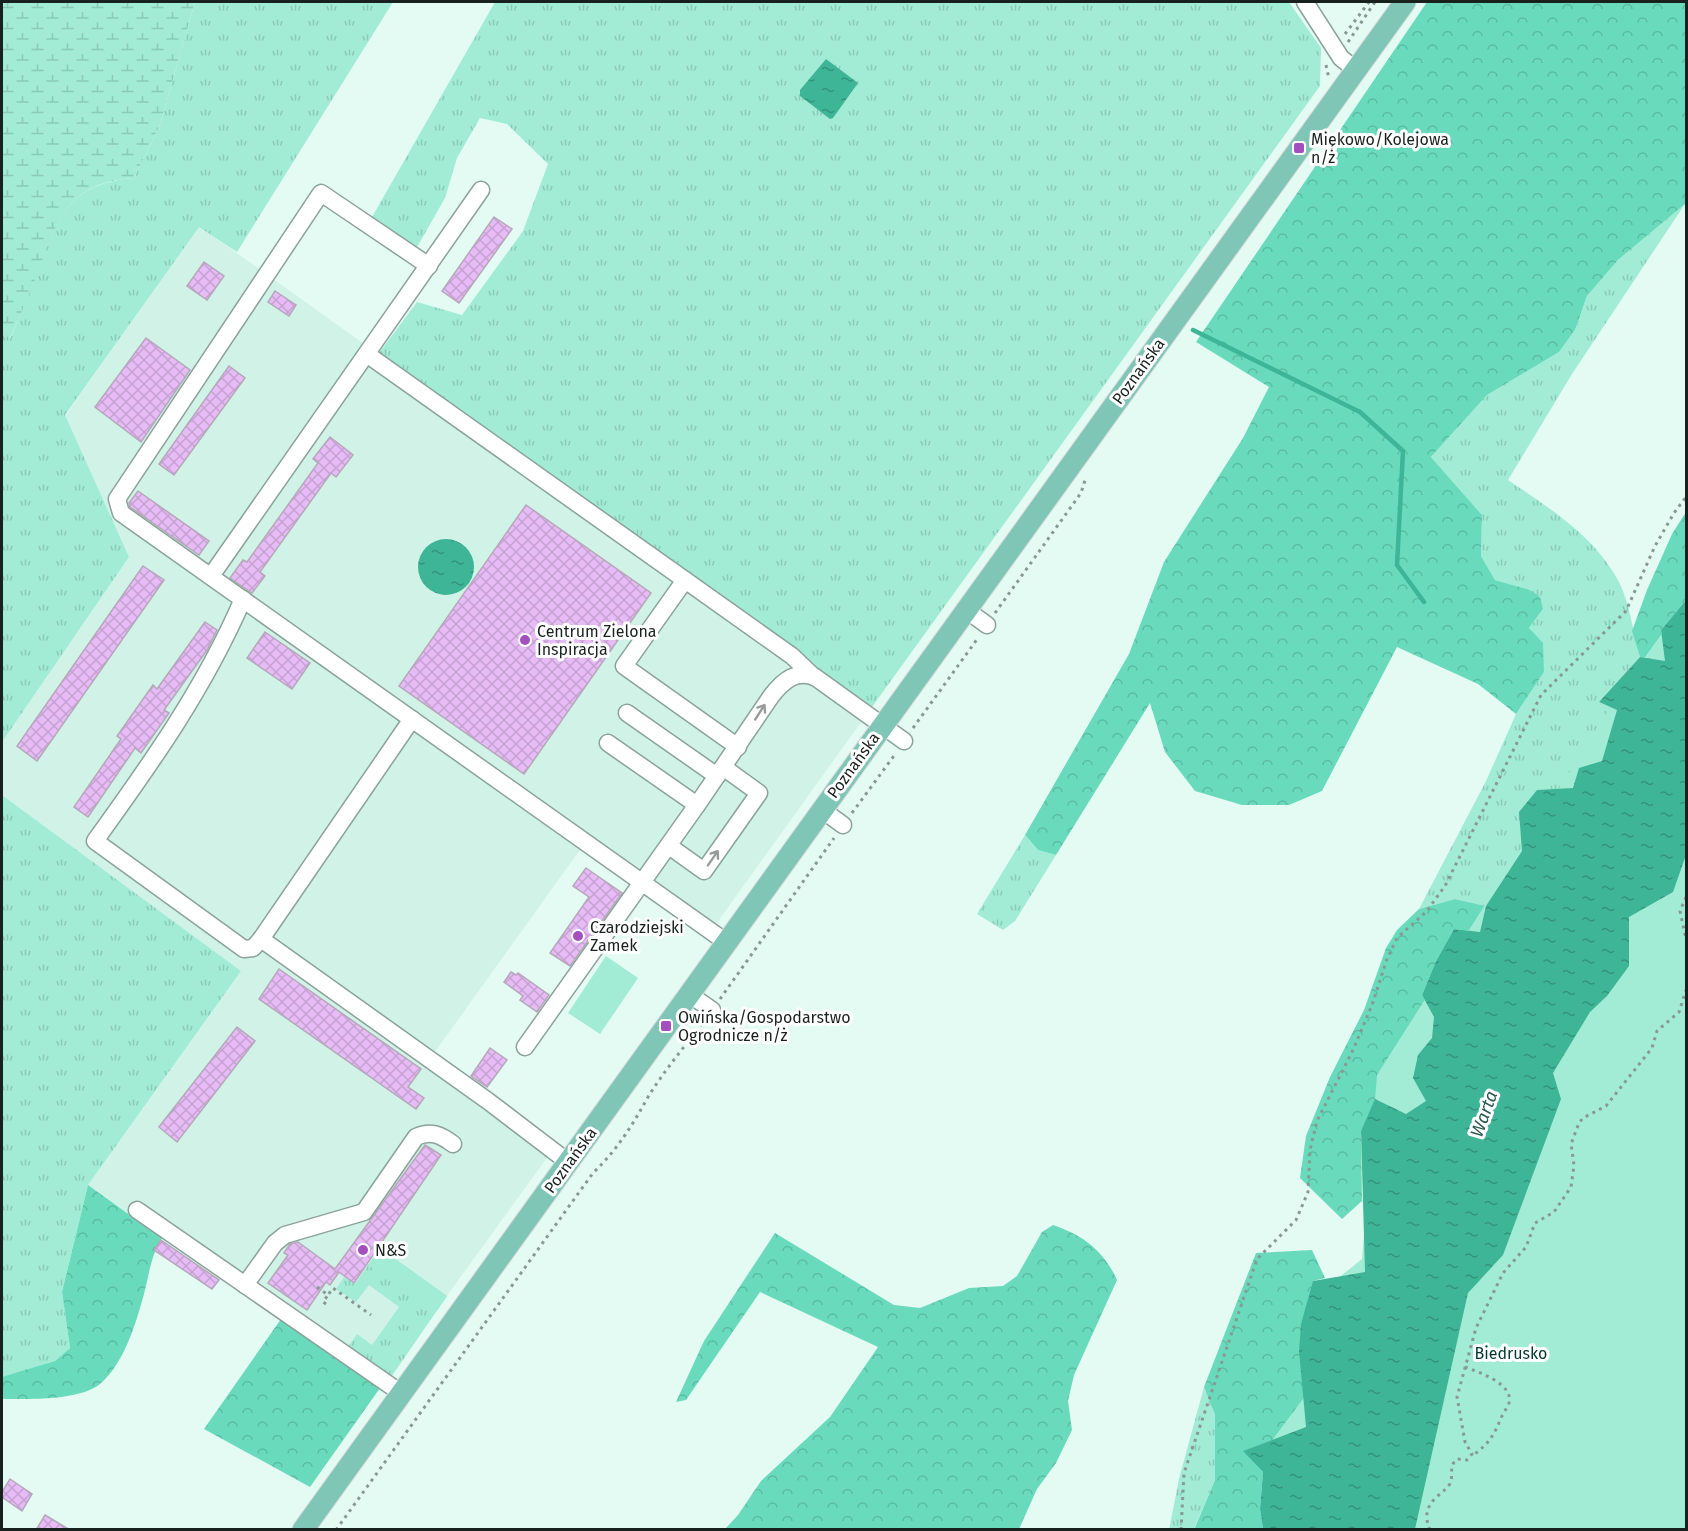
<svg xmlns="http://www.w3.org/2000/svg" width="1688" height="1531" font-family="'Fira Sans',sans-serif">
	<defs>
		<pattern id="grass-tufts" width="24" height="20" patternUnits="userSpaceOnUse" patternTransform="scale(1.5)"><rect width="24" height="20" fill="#a2ecd5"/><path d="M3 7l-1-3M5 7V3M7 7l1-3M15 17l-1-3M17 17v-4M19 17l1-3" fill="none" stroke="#8bcab6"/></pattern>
		<pattern id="forest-crowns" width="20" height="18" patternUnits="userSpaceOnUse" patternTransform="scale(1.5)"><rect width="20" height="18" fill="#69dbbc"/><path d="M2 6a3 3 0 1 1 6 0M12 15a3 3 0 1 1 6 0" fill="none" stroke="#5abca1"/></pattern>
		<pattern id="wetland-marsh" width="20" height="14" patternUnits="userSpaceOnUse" patternTransform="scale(1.5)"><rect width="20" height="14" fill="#a2ecd5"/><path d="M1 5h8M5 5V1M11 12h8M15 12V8" fill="none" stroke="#8bcab6"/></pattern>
		<pattern id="water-ripples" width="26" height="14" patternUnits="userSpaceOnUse" patternTransform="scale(1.5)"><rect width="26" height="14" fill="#3eb597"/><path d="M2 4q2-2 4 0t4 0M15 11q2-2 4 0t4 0" fill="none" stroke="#33937b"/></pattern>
		<pattern id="building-cross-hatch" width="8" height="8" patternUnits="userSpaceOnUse" patternTransform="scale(1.5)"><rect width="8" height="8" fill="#e7bcf6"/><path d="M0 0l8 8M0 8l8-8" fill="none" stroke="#c5a1d2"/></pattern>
	</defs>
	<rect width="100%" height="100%" fill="#e3fbf3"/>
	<path fill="#d0f2e7" d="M199 226 872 707 716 924 288 621 278 634 582 847 432 1056 557 1144 380 1388 88 1185 241 971 2 795V742L129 557 65 416Z"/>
	<g fill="url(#grass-tufts)">
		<path d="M195 2H393L237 252 199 227 65 415 129 557 2 742V324L10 339C19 317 28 296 37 274 58 219 66 184 134 178L160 125Z"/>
		<path d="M495 2H1289L1321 48 1320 86 872 707 379 353 417 302 462 315 523 231 548 164 507 124 480 118 457 158 445 198 416 249 372 217Z"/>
		<path d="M1685 204 1572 374 1508 480C1549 508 1595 536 1619 582 1630 604 1633 633 1640 657L1599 702 1617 710 1486 906 1455 899 1419 909 1486 781 1516 714 1544 672 1529 628 1543 609 1530 590 1495 580 1481 556 1482 515 1431 457 1487 395 1559 352 1575 330 1587 296 1618 260Z"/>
		<path d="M2 795 241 971 88 1185 62 1292 70 1348 55 1361 2 1379Z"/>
		<path d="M1025 835 1038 850 1056 855 1015 921 1003 930 977 914Z"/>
		<path d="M380 1248 447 1296 387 1383 344 1353 357 1334 372 1345 399 1307 369 1285 356 1302 336 1289 344 1277 355 1284Z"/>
		<path d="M1204 1387 1215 1415V1480L1194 1529 1169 1530 1179 1479Z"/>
	</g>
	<g fill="url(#forest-crowns)">
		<path d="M1427 2H1686L1685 204 1618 260 1587 296 1575 330 1559 352 1487 395 1431 457 1482 515 1481 556 1495 580 1530 590 1540 597 1543 609 1529 628 1543 643 1544 672 1516 714 1478 684 1397 647 1322 791 1289 805H1242L1195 791 1165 752 1150 703 1056 855 1038 850 1025 835 1129 654 1164 562 1243 438 1269 387 1196 342Z"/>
		<path d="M1686 512V600L1661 630 1665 661 1640 657 1632 631 1647 590 1672 534Z"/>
		<path d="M1455 899 1486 906 1480 932 1454 929 1436 961 1422 995 1434 1017 1361 1131 1362 1201 1342 1219 1300 1178 1306 1136 1330 1077 1364 1010 1386 948 1397 930 1419 909Z"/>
		<path d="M88 1185 162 1238C151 1255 149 1275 144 1294 136 1323 124 1364 100 1384 79 1401 27 1399 2 1399V1377L55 1361 70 1348 62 1292Z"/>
		<path d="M1053 1225C1083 1235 1104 1251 1117 1280L1074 1375 1068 1401 1072 1430 1056 1463 1037 1489 1019 1529H725L738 1515 761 1481 830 1417 878 1347 760 1292 686 1400 676 1402 704 1341 775 1233 894 1305 920 1308 969 1288 1003 1286 1017 1276 1042 1232Z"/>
		<path d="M1312 1250 1325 1278 1313 1281 1306 1427 1244 1451 1263 1472 1260 1509 1263 1529 1194 1530 1215 1480V1415L1204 1387 1256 1253Z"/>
		<path d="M281 1319 380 1388 310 1487 204 1429Z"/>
	</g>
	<path fill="url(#wetland-marsh)" d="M2 2H195L160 125 134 178C66 183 58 220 37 275 28 297 19 318 9 340L2 324Z"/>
	<g fill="#a2ecd5">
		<path d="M1686 600V1529H1270L1264 1451 1315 1383 1307 1303 1362 1259 1377 1075 1622 689Z"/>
		<path d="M606 956 638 978 600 1034 568 1013Z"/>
		<path d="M380 1248 447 1296 436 1312 368 1265Z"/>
	</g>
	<g fill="url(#water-ripples)">
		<path d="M826 59 858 83 833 118 830 119 800 96V90Z"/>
		<circle cx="446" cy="567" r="28"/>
		<path d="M1686 600V855L1673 892 1629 917V966L1607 996 1590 1012 1553 1073 1561 1099 1503 1255 1468 1293 1415 1529H1263L1260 1509 1263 1472 1243 1451 1306 1427 1299 1351 1301 1324 1313 1281 1365 1272 1361 1131 1375 1099 1406 1114 1426 1101 1413 1078 1418 1055 1432 1038 1434 1017 1422 995 1436 961 1454 929 1480 932 1486 906 1522 851 1519 812 1537 790 1573 788 1579 768 1602 761 1617 710 1599 702 1640 657 1665 661 1661 630Z"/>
	</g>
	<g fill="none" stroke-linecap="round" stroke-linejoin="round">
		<path stroke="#3eb597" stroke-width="4.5" d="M1193 330 1360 412 1403 451 1397 565 1424 602"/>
	</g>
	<g fill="url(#building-cross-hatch)" stroke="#b5a8b9" stroke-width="1.5">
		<path d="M494 217 512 229 459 303 442 291Z"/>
		<path d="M204 262 224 276 207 300 187 286Z"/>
		<path d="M275 291 296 305 289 316 268 302Z"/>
		<path d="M146 338 190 370 141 442 95 407Z"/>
		<path d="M229 366 245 378 174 475 159 464Z"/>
		<path d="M330 437 353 455 336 477 331 473 260 572 265 576 252 593 230 578 243 560 247 562 318 463 313 459Z"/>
		<path d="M138 491 209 541 199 555 130 507 129 503Z"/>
		<path d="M526 505 651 593 524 774 399 686Z"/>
		<path d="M143 566 164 580 37 761 17 746Z"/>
		<path d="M205 622 217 630 207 650 164 710 169 713 141 753 135 748 88 817 74 807 121 739 117 736 153 685 157 689Z"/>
		<path d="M265 632 310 663 292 689 247 658Z"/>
		<path d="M586 868 622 893 570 966 550 953 589 897 573 886Z"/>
		<path d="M279 969 421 1069 408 1087 424 1098 416 1109 259 999Z"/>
		<path d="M511 972 516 975 518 973 549 995 537 1012 520 1000 523 996 504 982Z"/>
		<path d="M237 1027 255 1041 177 1142 159 1127Z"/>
		<path d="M490 1048 507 1060 487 1087 471 1076Z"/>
		<path d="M425 1145 441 1155 354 1283 339 1272 330 1285 326 1282 307 1310 268 1283 288 1255 284 1253 290 1244 298 1242 335 1269Z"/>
		<path d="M161 1240 219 1280 212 1289 154 1250Z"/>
		<path d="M10 1479 32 1494 22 1511 2 1497V1492Z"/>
		<path d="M45 1515 70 1530H36Z"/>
	</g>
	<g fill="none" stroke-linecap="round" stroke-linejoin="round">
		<defs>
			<g id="minor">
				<path d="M1305 2 1341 58 1356 70"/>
				<path d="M429 266 321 193 117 499 121 513 726 942"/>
				<path d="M368 355 685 580"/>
				<path d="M211 576 481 190"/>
				<path d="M243 599C204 689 152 762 95 841L244 949 253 948 261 939"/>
				<path d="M965 609 987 625"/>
				<path d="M627 713 717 776"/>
				<path d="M412 719 261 939 488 1101 568 1162"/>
				<path d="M608 743 697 805"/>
				<path d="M738 747 624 666 685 580 792 656 814 677"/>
				<path d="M821 809 843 825"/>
				<path d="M669 846 704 871 759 793 723 767"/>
				<path d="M689 994 712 1010"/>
				<path d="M525 1047 697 805 772 695C784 680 796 670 815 677L904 741"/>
				<path d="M137 1210 401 1393"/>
				<path d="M245 1285 275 1243 285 1235 364 1212 416 1137C431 1130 441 1135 453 1144"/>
			</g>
			<path id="major" d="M303 1530 1405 2"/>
		</defs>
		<use href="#minor" stroke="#8ba29a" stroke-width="19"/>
		<use href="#major" stroke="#dadbdb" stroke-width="23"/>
		<g stroke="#889993" stroke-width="3" stroke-dasharray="3 4.5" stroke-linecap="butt">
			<path d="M1345 34 1369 2"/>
			<path d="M1348 42 1375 2"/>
			<path d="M1326 65 1329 79"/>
			<path d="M995 613 1081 493 1086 477"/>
			<path d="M913 728 978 638"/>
			<path d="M852 813 896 753"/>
			<path d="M1686 897 1680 911 1686 939"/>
			<path d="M720 999 834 838"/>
			<path d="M317 1287 328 1295 333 1288 371 1315"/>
			<path d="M326 1304 323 1302 328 1295"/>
			<path d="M1465 1367C1479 1372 1514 1384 1509 1403 1507 1408 1504 1412 1502 1416 1493 1436 1491 1442 1472 1456"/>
			<path d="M336 1530 593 1173C617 1150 632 1126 648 1097 664 1071 685 1046 704 1021"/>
			<path d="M1181 1530 1184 1473 1257 1259 1296 1220 1308 1192 1310 1150 1317 1121 1353 1050 1372 1005 1387 959 1397 938 1426 912 1445 886 1541 695 1626 611 1655 546 1674 513 1686 497"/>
			<path d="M1430 1530C1417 1500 1448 1494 1451 1481 1453 1471 1449 1466 1457 1459L1467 1460 1472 1454 1465 1442 1457 1397 1476 1328 1503 1273 1526 1247 1535 1223 1554 1212 1571 1187 1574 1165 1571 1144 1579 1123 1583 1118 1606 1106 1652 1048 1657 1031 1679 1012 1686 990"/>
		</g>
		<use href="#minor" stroke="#fff" stroke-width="16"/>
		<use href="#major" stroke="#80c6b6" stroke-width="21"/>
	</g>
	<defs><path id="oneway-shaft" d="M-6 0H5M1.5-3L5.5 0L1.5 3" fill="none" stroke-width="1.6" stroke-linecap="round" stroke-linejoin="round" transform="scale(1.5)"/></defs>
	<g stroke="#979b9a">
		<use href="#oneway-shaft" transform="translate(760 712) rotate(-57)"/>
		<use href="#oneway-shaft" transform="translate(713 858) rotate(-55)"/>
	</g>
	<g fill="#a34fbd" stroke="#fff" stroke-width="2">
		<rect x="1293" y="142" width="12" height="12" rx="3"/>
		<circle cx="525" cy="640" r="6"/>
		<circle cx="578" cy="936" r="6"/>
		<rect x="660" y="1020" width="12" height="12" rx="3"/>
		<circle cx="363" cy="1250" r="6"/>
	</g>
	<g text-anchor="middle" stroke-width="6" stroke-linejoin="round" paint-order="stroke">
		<g font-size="16" fill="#18211e" stroke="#fff" text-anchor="start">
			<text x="1311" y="145">Miękowo/Kolejowa<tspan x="1311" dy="18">n/ż</tspan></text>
			<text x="537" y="637">Centrum Zielona<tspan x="537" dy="18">Inspiracja</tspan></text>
			<text x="590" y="933">Czarodziejski<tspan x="590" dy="18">Zamek</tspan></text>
			<text x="678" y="1023">Owińska/Gospodarstwo<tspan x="678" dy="18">Ogrodnicze n/ż</tspan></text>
			<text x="375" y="1256">N&amp;S</text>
		</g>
		<g font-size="16" fill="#18211e" stroke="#fff">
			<text transform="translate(1138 371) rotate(-54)" y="6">Poznańska</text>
			<text transform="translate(853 765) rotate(-54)" y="6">Poznańska</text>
			<text transform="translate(570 1160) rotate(-54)" y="6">Poznańska</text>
		</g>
		<g font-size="16" fill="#00372c" stroke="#fff">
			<text x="1511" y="1359">Biedrusko</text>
		</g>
		<g font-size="18" font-style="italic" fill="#2b5b4e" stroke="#fff">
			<text transform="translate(1484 1114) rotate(-70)" y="6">Warta</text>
		</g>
	</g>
	<rect width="1688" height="1531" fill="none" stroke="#18211e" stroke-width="6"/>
</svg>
